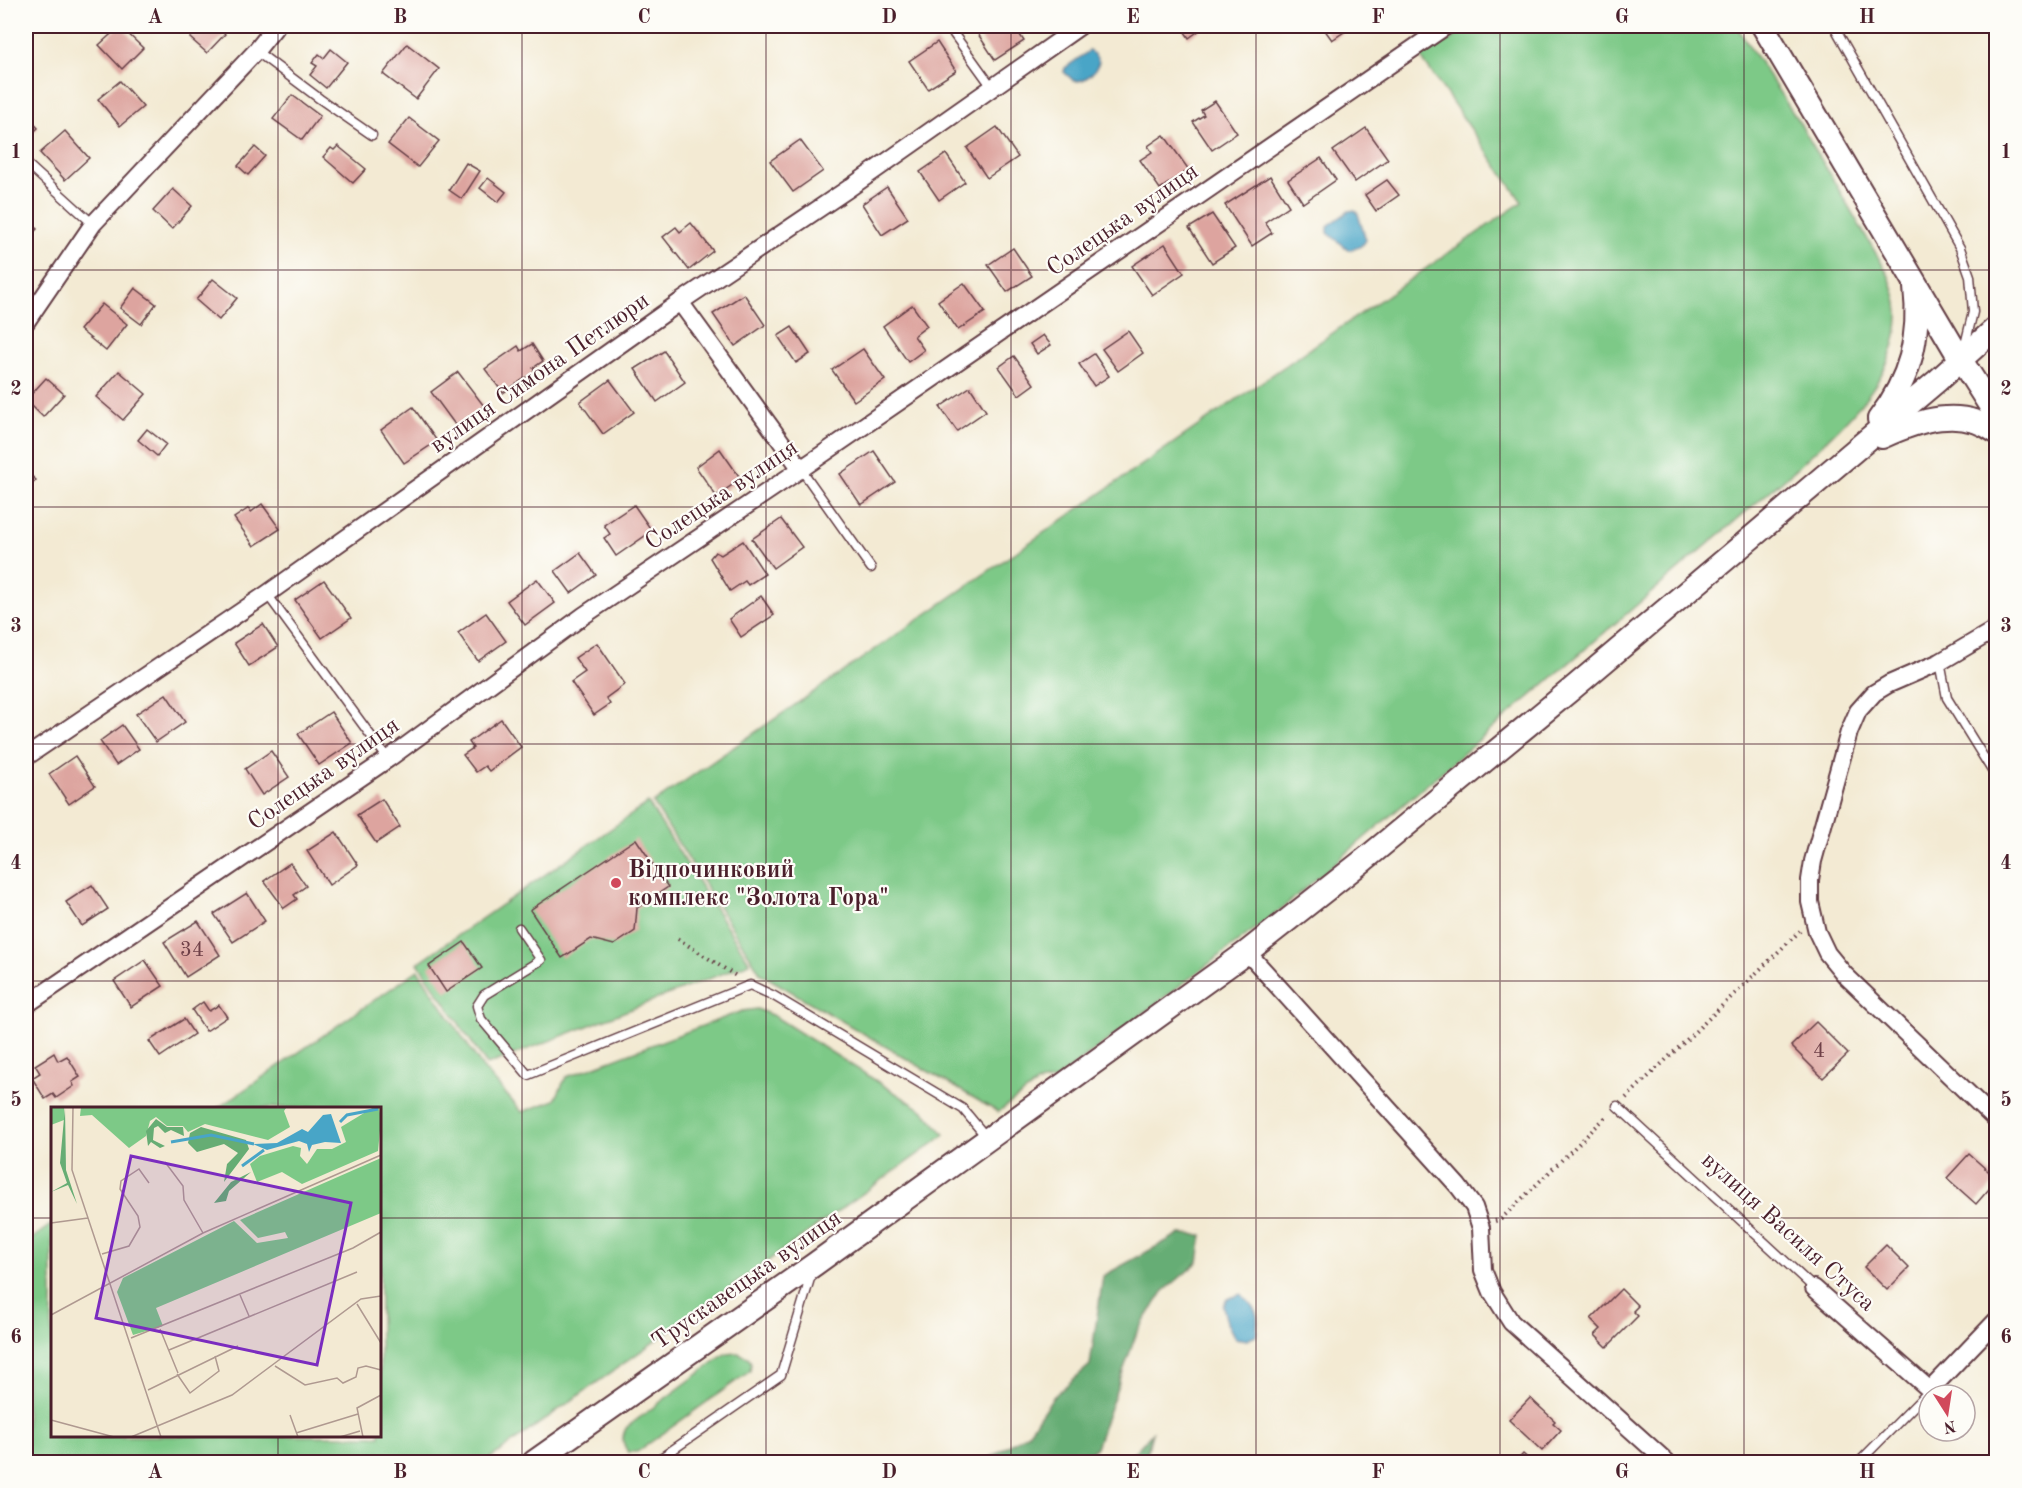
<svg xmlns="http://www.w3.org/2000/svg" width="2022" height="1488" font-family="'Old Standard TT',serif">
	<rect width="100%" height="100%" fill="#fdfcf7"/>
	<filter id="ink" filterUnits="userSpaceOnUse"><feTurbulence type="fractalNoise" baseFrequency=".0167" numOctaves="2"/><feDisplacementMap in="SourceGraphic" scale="12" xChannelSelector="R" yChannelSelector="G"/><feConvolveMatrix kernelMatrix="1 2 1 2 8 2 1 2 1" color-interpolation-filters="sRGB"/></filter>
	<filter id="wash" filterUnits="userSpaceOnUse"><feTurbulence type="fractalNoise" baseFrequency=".008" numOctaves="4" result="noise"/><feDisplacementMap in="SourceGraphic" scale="24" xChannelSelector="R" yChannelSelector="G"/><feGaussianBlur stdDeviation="1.35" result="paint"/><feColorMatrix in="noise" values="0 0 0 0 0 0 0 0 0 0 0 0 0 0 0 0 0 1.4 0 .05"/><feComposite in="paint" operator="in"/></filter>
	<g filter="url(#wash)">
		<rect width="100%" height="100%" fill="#f3ead3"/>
		<g fill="#7dc987" stroke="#647459" stroke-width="1.5">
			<path d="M1474 26H1736L1801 125 1888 274C1893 286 1898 300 1898 314 1898 381 1840 427 1796 469L1280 910 1055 1080 1038 1083 998 1112 761 974 653 803 1522 202 1420 56Z"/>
			<path d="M648 803 750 963 487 1065 418 963Z"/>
			<path d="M418 970 483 1068 522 1112 555 1100 566 1077 742 1011 757 1009 774 1016 924 1111 945 1135 485 1462H26V1243L52 1224V1436H380V1108H218Z"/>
			<path d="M738 1353 748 1357 751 1363 750 1371 637 1452H628C622 1443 621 1436 627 1427L725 1354Z"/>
		</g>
		<g fill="#66ad74" stroke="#586650" stroke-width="1.5">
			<path d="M1179 1234 1202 1235 1198 1262 1163 1292 1137 1332 1096 1447 1081 1462H987V1460L1028 1433 1053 1397 1090 1365 1103 1276Z"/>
			<path d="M1152 1433 1145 1462H1125Z"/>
		</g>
		<g fill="#48a5c7" stroke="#496279" stroke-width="1.5">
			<path d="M1089 51 1095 55 1099 62C1095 72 1086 82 1074 81L1064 72 1065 68Z"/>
			<path d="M1355 210 1358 214 1366 240C1363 247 1356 249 1349 250L1328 233V226L1349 211Z"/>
			<path d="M1241 1294C1257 1309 1260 1314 1256 1336L1247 1340 1235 1338 1227 1323 1223 1306 1227 1299Z"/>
		</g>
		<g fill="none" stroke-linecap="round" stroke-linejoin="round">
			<path stroke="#48a5c7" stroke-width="6" d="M278 37 287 26"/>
		</g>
		<g id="blocks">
			<g fill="#dda49f">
				<path d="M120 26 143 48 122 69 99 45Z"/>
				<path d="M202 26H216L225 34 207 53 190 38Z"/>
				<path d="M817 26H833L822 33Z"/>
				<path d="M985 26H1014L1024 41 995 60 976 31Z"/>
				<path d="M1181 26H1203L1204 27 1189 38Z"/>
				<path d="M1322 26H1353L1332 40Z"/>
				<path d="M937 42 956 71 928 89 909 61Z"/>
				<path d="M407 44 439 69 416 99 383 74Z"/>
				<path d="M331 49 347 62 326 88 310 75 317 66 312 63 319 54 324 58Z"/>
				<path d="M120 81 143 107 120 126 98 99Z"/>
				<path d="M292 95 320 116 302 140 273 119Z"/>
				<path d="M1215 101 1237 133 1212 150 1193 122 1204 115 1201 110Z"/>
				<path d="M26 115 38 128 26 139Z"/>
				<path d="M409 118 439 141 418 167 388 144Z"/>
				<path d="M997 127 1018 157 987 178 967 148Z"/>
				<path d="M1366 128 1388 159 1355 182 1333 151Z"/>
				<path d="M65 131 89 158 65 180 40 153Z"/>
				<path d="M1164 135 1189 170 1160 189 1140 160 1152 152 1148 146Z"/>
				<path d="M800 140 823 171 793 192 770 161Z"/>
				<path d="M338 146 366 169 353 183 323 157 331 148 334 150Z"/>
				<path d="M255 147 265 156 248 175 238 166Z"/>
				<path d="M946 154 965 182 939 200 920 172Z"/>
				<path d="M1321 158 1336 180 1303 203 1288 180Z"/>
				<path d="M466 163 480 171 462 199 449 190Z"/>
				<path d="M26 175 32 182 26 188Z"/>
				<path d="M1270 176 1289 206 1265 222 1272 233 1252 246 1225 205Z"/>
				<path d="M488 178 506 192 498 202 480 188Z"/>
				<path d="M1387 180 1399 195 1376 211 1365 195Z"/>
				<path d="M887 187 908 218 882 235 862 204Z"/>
				<path d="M173 189 192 206 172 229 153 211Z"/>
				<path d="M1212 214 1235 248 1212 263 1189 228Z"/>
				<path d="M26 218 37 229 26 240Z"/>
				<path d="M691 223 713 251 689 270 663 237 676 227 680 232Z"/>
				<path d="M1165 244 1184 273 1152 295 1132 266Z"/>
				<path d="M1013 248 1032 276 1007 292 988 265Z"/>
				<path d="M213 279 237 298 219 320 196 300Z"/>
				<path d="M964 283 985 312 958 330 938 301Z"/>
				<path d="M135 288 156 304 141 324 120 308Z"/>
				<path d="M744 294 765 325 735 346 713 314Z"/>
				<path d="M102 304 127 324 106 351 80 330Z"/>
				<path d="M912 305 927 326 914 336 924 350 908 362 883 326Z"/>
				<path d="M792 327 810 354 796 363 778 336Z"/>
				<path d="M1128 331 1143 353 1118 371 1102 349Z"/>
				<path d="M1043 335 1051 345 1037 354 1030 344Z"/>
				<path d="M532 344 543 361 533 368 535 371 503 393 485 369 518 346 521 351Z"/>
				<path d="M863 349 885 380 854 401 832 370Z"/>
				<path d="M664 351 685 382 657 402 635 369Z"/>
				<path d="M1094 354 1109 376 1094 386 1079 364Z"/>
				<path d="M1014 356 1034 384 1019 395 999 367Z"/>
				<path d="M119 371 146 394 123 420 96 397Z"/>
				<path d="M458 372 484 406 456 426 431 392Z"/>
				<path d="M46 378 64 394 43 417 26 400Z"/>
				<path d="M610 380 634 412 603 434 580 402Z"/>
				<path d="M970 387 986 411 957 431 940 407Z"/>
				<path d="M413 407 437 441 404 463 381 430Z"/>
				<path d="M147 429 166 444 157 456 138 440Z"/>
				<path d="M720 449 741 479 716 496 696 467Z"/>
				<path d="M874 451 895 482 861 505 840 474Z"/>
				<path d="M26 471 36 480 26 491Z"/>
				<path d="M262 504 280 529 254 546 234 518 249 508 251 512Z"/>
				<path d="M634 505 652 531 616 556 604 538 610 534 604 525Z"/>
				<path d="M781 519 802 547 773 568 752 539Z"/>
				<path d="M743 541 765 574 748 585 745 581 730 591 710 558 715 552 721 555Z"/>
				<path d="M580 553 596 575 571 593 555 571Z"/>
				<path d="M537 579 555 603 525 625 507 601Z"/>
				<path d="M324 580 351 618 322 638 295 600Z"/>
				<path d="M761 596 774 615 741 637 729 619Z"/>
				<path d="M486 613 506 641 478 661 458 633Z"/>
				<path d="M263 624 278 647 249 666 234 643Z"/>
				<path d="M597 643 625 684 606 698 610 704 594 715 571 682 585 672 575 658Z"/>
				<path d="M166 694 185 722 156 742 136 714Z"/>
				<path d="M331 712 352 743 319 765 298 734Z"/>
				<path d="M501 719 521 747 489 771 485 766 476 772 463 755 473 748 469 742Z"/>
				<path d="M122 725 139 749 116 765 100 741Z"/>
				<path d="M271 751 289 777 262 795 245 769Z"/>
				<path d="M75 756 95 786 69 804 49 774Z"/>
				<path d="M382 799 400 827 376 843 357 815Z"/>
				<path d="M336 832 358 865 329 885 307 851Z"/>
				<path d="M636 839 668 887 637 908 635 931 614 945 591 939 562 958 530 910Z"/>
				<path d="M290 863 306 886 294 895 297 899 284 908 264 881Z"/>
				<path d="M92 885 108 909 82 926 66 902Z"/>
				<path d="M247 893 265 921 233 942 214 914Z"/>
				<path d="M198 921 220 955 186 977 164 942Z"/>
				<path d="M464 942 482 968 446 992 429 966Z"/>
				<path d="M145 960 163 986 131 1007 114 981Z"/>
				<path d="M203 1002 209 1011 219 1005 227 1017 206 1031 192 1010Z"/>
				<path d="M184 1019 194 1034 160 1057 149 1041Z"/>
				<path d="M1816 1022 1848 1054 1823 1078 1791 1046Z"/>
				<path d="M54 1053 58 1061 67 1056 80 1077 72 1082 74 1086 56 1098 53 1094 45 1099 32 1078 40 1073 35 1065Z"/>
				<path d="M1969 1154 1996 1178V1181L1976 1204 1947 1178Z"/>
				<path d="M1886 1245 1909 1268 1887 1290 1864 1267Z"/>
				<path d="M1621 1289 1638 1306 1633 1311 1638 1316 1607 1347 1595 1335 1601 1329 1591 1319Z"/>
				<path d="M1530 1398 1555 1421 1553 1423 1561 1430 1542 1451 1509 1420Z"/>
				<path d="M1523 1454 1532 1462H1516Z"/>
			</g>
		</g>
	</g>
	<g filter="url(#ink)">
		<use href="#blocks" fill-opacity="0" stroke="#633d44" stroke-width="1.5"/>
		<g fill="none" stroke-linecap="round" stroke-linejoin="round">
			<defs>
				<g id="service">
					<path d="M948 26 992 87"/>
					<path d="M1834 26 1960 248 1970 276 1973 312 1964 349"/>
					<path d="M256 51 320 99 372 135"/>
					<path d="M26 163 93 224"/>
					<path d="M801 469 871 568"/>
					<path d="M267 594 388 759"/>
					<path d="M1940 662 1947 698 1996 777"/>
					<path d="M519 928 541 960 484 995 477 1006 481 1019 528 1075 750 985 774 996 963 1109 987 1138"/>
					<path d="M1617 1106 1814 1288"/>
					<path d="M655 1462 781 1375 812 1272"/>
					<path d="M1859 1462 1930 1390"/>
				</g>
				<g id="minor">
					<path d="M680 302 801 469"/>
					<path d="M26 322 93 224 256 51 276 26"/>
					<path d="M1996 629 1940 662 1889 684 1874 693 1858 711 1849 732 1813 861 1810 880V902L1817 932 1827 953 1845 975 1996 1120"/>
					<path d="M26 757 267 594 680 302 848 189 1080 26"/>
					<path d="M1247 952 1458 1186 1474 1207 1481 1228 1483 1270 1492 1292 1511 1322 1667 1462"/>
					<path d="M26 1005 388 759 583 616 801 469 1446 26"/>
					<path d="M1814 1288 1930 1390 1996 1321"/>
				</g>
				<g id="secondary">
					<path d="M1763 26 1961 360 1996 415"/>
					<path d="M1879 419C1910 379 1921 337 1915 287"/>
					<path d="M1882 437C1919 420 1961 406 1996 432"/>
					<path d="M534 1462 815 1264 1247 952 1364 860 1573 688 1937 381 1996 328"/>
				</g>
			</defs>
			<use href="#service" stroke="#633d44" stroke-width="11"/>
			<use href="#minor" stroke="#633d44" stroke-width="20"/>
			<use href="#secondary" stroke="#633d44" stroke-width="26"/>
			<g stroke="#633d44" stroke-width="4" stroke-dasharray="1.5 4.5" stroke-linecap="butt">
				<path d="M678 939 736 976"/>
				<path d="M1626 1098 1800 931"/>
				<path d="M1495 1221 1501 1219 1607 1116"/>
			</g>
			<use href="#service" stroke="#fff" stroke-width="8"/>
			<use href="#minor" stroke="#fff" stroke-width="16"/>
			<use href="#secondary" stroke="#fff" stroke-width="22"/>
		</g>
	</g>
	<path fill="none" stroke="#4a1f2b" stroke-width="1.5" stroke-opacity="0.55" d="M278 26V1108M522 26V1462M766 26V1462M1011 26V1462M1256 26V1462M1500 26V1462M1744 26V1462M26 270H1996M26 507H1996M26 744H1996M26 981H1996M26 1218H52M380 1218H1996M278 1436V1462"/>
	<circle fill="#d1495b" stroke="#fdfcf7" stroke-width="2" cx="616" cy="883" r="6"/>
	<g text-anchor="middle" stroke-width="4.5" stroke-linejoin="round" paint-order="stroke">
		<g font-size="21" fill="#6f4048">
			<text x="192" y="956">34</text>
			<text x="1819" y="1057">4</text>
		</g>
		<g font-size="24" fill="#4a1f2b" stroke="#fdfcf7">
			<text transform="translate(1122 219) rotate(-35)" y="8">Солецька вулиця</text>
			<text transform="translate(539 372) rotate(-35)" y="8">вулиця Симона Петлюри</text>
			<text transform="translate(721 494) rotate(-34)" y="8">Солецька вулиця</text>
			<text transform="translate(323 773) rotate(-35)" y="8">Солецька вулиця</text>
			<text transform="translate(1789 1231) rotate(42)" y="8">вулиця Василя Стуса</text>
			<text transform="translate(746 1279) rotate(-35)" y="8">Трускавецька вулиця</text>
		</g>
		<g font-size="24" font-weight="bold" fill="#4a1f2b" stroke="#fdfcf7" text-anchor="start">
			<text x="628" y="877">Відпочинковий<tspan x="628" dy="28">комплекс "Золота Гора"</tspan></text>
		</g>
	</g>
	<g transform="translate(51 1107)">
		<rect width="330" height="330" fill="#f3ead3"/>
		<path d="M0 0H13V13L0 18ZM30 0H248L235 1 233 4 239 20 217 33 154 17 137 25 132 19H116L105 10 99 14 95 29 78 41 41 8 29 9ZM323 0H328L330 13 327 44 251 77 231 65 206 75 199 57 209 49 242 39 250 41 249 49 256 57 266 42H281L295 35 290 20ZM330 51V106L105 201 112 219 82 228 66 185 72 171 183 114 206 136 237 131 234 125 207 131 189 113Z" fill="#7dc987"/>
		<path d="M14 0 15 63 26 97 17 78 0 85 16 76 9 56ZM105 12 116 20H132L133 29 120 23 114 26 107 19 103 21 102 33 114 39 109 41 100 35 97 39 95 24ZM150 20 195 33 198 42 173 75 176 57 187 46 173 37 146 45 137 36 139 26ZM200 65 178 84 175 94 163 96 180 75Z" fill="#66ad74"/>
		<path d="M280 7 290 36 274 35 261 38 258 45 256 37 248 34 216 43 202 37 226 36 251 22 257 25 272 8Z" fill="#48a5c7"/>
		<path fill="none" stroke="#48a5c7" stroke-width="3" d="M289 15 296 8 327 2M120 35 160 28 203 37M191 59 213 43"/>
		<path fill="none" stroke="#af9990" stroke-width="1.5" d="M22 0 21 63 110 330M114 55 132 79 133 93 152 126M0 116 37 111M51 147 78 139 89 120 87 109 69 82 70 74 88 62 98 76M189 188 198 209M306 197 330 236M0 208 152 126 330 48M109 222 127 266M80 231 302 141 330 125M118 243 306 165M224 259 254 278 286 271 292 276 305 270 307 261 315 259 330 263M126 267 139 286 168 264 164 249M97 283 187 239M239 308 247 330M0 313 63 330M245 326 307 307M80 330 181 288 310 192 330 189M289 330 309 324M312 330 306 301 330 288"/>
		<path fill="#7b2cbf" fill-opacity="0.15" stroke="#7b2cbf" stroke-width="3" d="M80 49 300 96 266 258 45 211Z"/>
		<rect width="330" height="330" fill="none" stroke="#4a1f2b" stroke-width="3"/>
	</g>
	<rect width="2022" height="1488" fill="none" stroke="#fdfcf7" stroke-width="66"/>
	<g transform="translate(1947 1413) rotate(168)"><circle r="28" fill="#fdfcf7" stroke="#b5a4a5" stroke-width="1.5"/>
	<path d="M0-4.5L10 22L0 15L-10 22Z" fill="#d1495b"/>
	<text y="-9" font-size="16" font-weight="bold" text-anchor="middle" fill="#4a1f2b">N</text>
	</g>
	<rect x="33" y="33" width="1956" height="1422" fill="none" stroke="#4a1f2b" stroke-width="2"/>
	<g font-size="20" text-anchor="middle" font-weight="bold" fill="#4a1f2b">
		<text x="155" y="23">A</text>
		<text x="400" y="23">B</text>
		<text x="644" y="23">C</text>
		<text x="889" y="23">D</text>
		<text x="1133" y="23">E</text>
		<text x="1378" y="23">F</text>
		<text x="1622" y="23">G</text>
		<text x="1867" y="23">H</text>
		<text x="16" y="158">1</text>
		<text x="2006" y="158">1</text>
		<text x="16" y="395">2</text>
		<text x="2006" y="395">2</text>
		<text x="16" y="632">3</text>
		<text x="2006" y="632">3</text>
		<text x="16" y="869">4</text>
		<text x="2006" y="869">4</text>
		<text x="16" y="1106">5</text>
		<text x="2006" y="1106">5</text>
		<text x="16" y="1343">6</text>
		<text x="2006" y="1343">6</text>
		<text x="155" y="1478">A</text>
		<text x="400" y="1478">B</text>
		<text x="644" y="1478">C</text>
		<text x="889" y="1478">D</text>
		<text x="1133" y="1478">E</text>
		<text x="1378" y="1478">F</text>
		<text x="1622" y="1478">G</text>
		<text x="1867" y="1478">H</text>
	</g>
</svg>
